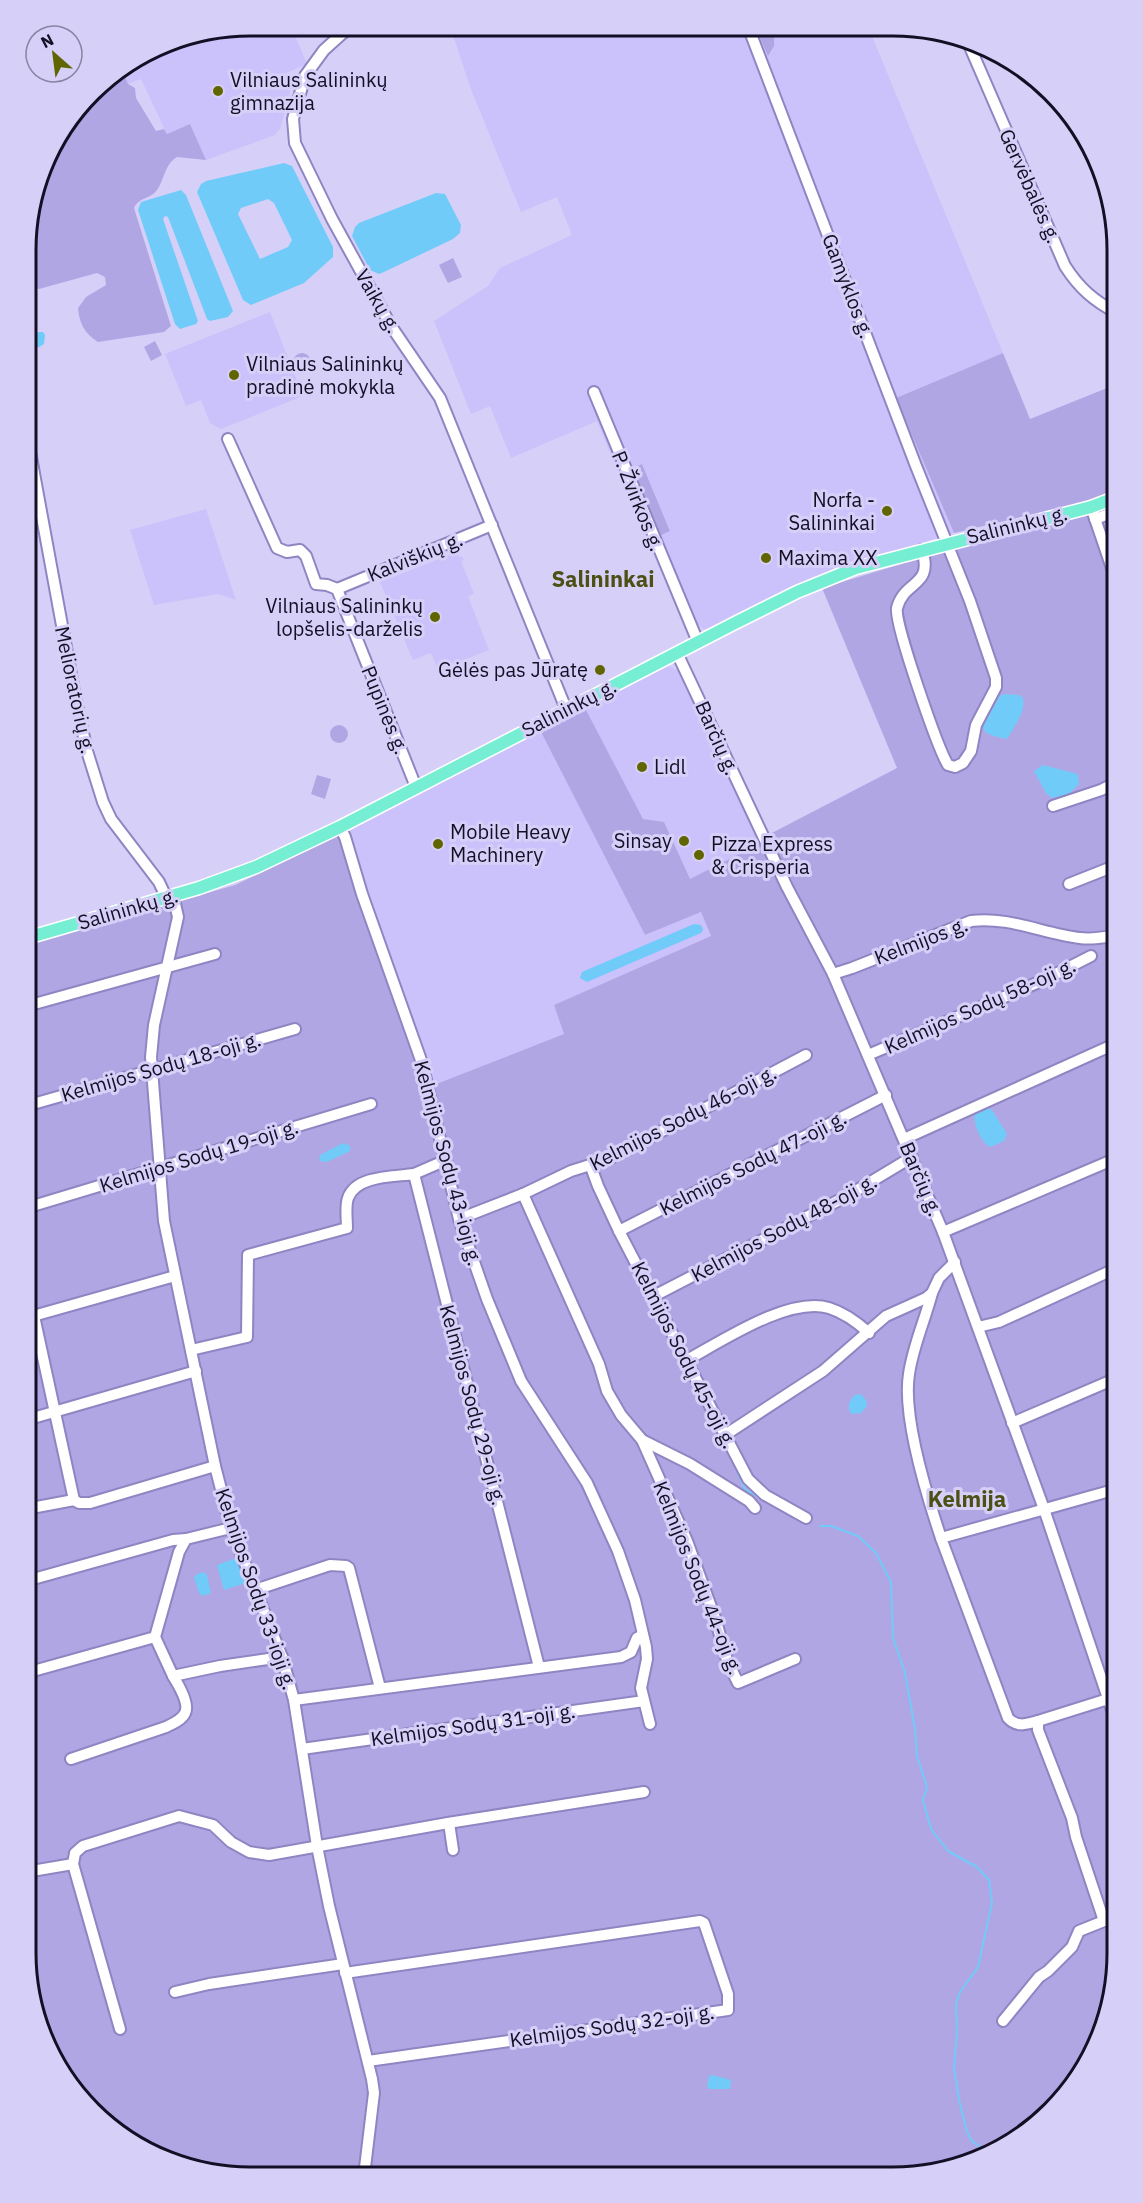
<svg xmlns="http://www.w3.org/2000/svg" width="1143" height="2203" font-family="'IBM Plex Sans',sans-serif">
	<rect width="100%" height="100%" fill="#d6d0f8"/>
	<g fill="#cbc1fb">
		<path d="M250 26H291L307 64 281 75 285 85 289 88 290 93 280 129 275 135 206 160 190 124 167 134 141 79 128 84 122 69 165 42Z"/>
		<path d="M480 27 756 29 768 55 774 29H869L1003 353 896 398 954 533 838 568 707 629H703L696 623 659 536 670 530 642 464 619 474 597 421 511 458 490 406 471 414 434 321 488 286 500 268 572 235 557 197 521 212 470 87 454 38Z"/>
		<path d="M270 312 303 396 221 429 210 423 201 400 186 406 165 354Z"/>
		<path d="M206 509 236 600 218 594 154 605 130 530Z"/>
		<path d="M457 552 459 557 462 556 464 560 461 561 474 594 468 596 489 650 438 670 431 653 413 660 380 582Z"/>
		<path d="M668 666 682 672 761 843 690 880 664 823 643 820 585 708Z"/>
		<path d="M540 730 645 935 701 912 711 936 554 1005 565 1034 426 1088 338 836Z"/>
	</g>
	<g fill="#b1a6e4">
		<path d="M451 27H480L454 38Z"/>
		<path d="M756 29H774V46L768 56Z"/>
		<path d="M122 69 128 84 135 88 136 98 156 131 164 129 167 134 190 124 206 160 177 157C164 165 165 179 157 190 151 199 139 197 134 208L171 326 164 332 98 342C85 334 79 323 78 308L86 297 106 285 105 277 97 273 39 289 27 283V221L49 151 102 81Z"/>
		<path d="M453 258 462 277 448 283 439 265Z"/>
		<path d="M155 341 162 355 151 361 144 347Z"/>
		<circle cx="302" cy="362" r="9"/>
		<path d="M1003 353 1030 419 1117 384V490L1088 501 954 533 896 398Z"/>
		<path d="M642 464 670 531 659 536 631 469Z"/>
		<path d="M1117 499V1968L1101 2038 1071 2090 1018 2139 965 2166 893 2177 221 2176 151 2154 102 2122 64 2078 37 2025 26 1953 27 945 235 885 338 836 426 1088 564 1034 554 1005 711 936 701 912 645 935 540 730 585 708 643 819 664 822 690 879 761 843 768 835 897 768 822 588Z"/>
		<circle cx="339" cy="734" r="9"/>
		<path d="M317 775 331 779 325 799 311 794Z"/>
	</g>
	<g fill="#71cbf9" fill-rule="evenodd">
		<path d="M284 163 292 166 333 247V257L304 283 251 305 243 300 197 192 201 184 206 181ZM268 199 274 203 292 240 288 247 260 259 238 214 241 208Z"/>
		<path d="M181 190 186 195 233 311 228 317 210 321 207 319 168 217 165 216 163 219 198 321 196 324 180 329 175 324 138 210 141 202Z"/>
		<path d="M436 193 445 194 461 225 460 233 453 239 384 272 379 274 370 270 352 236 355 227 359 223Z"/>
		<path d="M39 332H43L45 335 44 344 39 347 27 348V337Z"/>
		<path d="M1003 694 1019 695 1023 698C1026 712 1014 727 1007 739L993 736 985 732 983 726 999 697Z"/>
		<path d="M1043 765 1078 774 1079 784 1069 794 1052 798 1046 793 1034 771Z"/>
		<path d="M694 924 701 925 703 930 701 933 587 982 580 978 582 972Z"/>
		<path d="M986 1107 992 1110 1007 1134 1004 1141 990 1147C981 1143 972 1121 975 1112Z"/>
		<path d="M343 1143 350 1146V1151L327 1162 320 1161 319 1157 322 1154Z"/>
		<path d="M861 1394 866 1400 867 1406 861 1413 852 1414C846 1408 849 1400 855 1395Z"/>
		<path d="M236 1558 246 1583 224 1590 217 1565Z"/>
		<path d="M204 1572 207 1575 211 1593 202 1596 199 1593 194 1577 197 1574Z"/>
		<path d="M712 2075 731 2080 730 2089H709L707 2086 709 2076Z"/>
	</g>
	<g fill="none" stroke-linecap="round" stroke-linejoin="round">
		<g stroke="#71cbf9" stroke-width="2">
			<path d="M626 1257 707 1411"/>
			<path d="M729 1453 745 1489 785 1513"/>
			<path d="M820 1526H831L858 1536 876 1553 891 1582 893 1638 905 1673 915 1729 917 1756 927 1787 923 1800 931 1829 948 1851 977 1867 989 1880 992 1903 978 1967 960 1992 956 2004 957 2032 954 2067 959 2100 967 2132 972 2141 989 2154"/>
		</g>
		<defs>
			<g id="minor">
				<path d="M749 29 916 466 970 601 996 678V687L976 725 971 751 963 763 955 767 948 765C938 749 894 623 897 608 904 580 934 587 922 550"/>
				<path d="M344 32 324 50 305 76 293 119 295 143 332 219 391 326 440 398 566 709"/>
				<path d="M967 40 1065 266C1079 288 1094 301 1117 313"/>
				<path d="M594 392 698 642"/>
				<path d="M27 435 33 468"/>
				<path d="M228 439 277 548 287 552 300 550 306 556 316 584 327 585 337 589 416 787"/>
				<path d="M27 469 33 468 75 696 87 751 103 802 111 819 159 882 166 897"/>
				<path d="M1091 507 1117 583"/>
				<path d="M1095 519 1117 511"/>
				<path d="M337 589 492 525"/>
				<path d="M677 653 787 887 833 974 943 1232 1044 1509 1117 1725"/>
				<path d="M1053 806 1101 790 1117 782"/>
				<path d="M340 827 345 837 362 894 422 1063 459 1219 487 1299 521 1381 587 1483 618 1551 635 1600 646 1647 647 1659 641 1688 650 1724"/>
				<path d="M1069 884 1117 865"/>
				<path d="M173 895 178 917 154 1025 151 1057 164 1221 215 1466 231 1528 282 1657 294 1700 317 1846 329 1906 372 2079 374 2093 364 2176"/>
				<path d="M833 974 852 968 971 921C1008 916 1044 934 1080 938 1093 940 1105 937 1117 935"/>
				<path d="M27 1006 215 954"/>
				<path d="M868 1055 1044 980 1091 956"/>
				<path d="M26 1106 295 1029"/>
				<path d="M904 1139 1117 1043"/>
				<path d="M444 1161 414 1174 539 1667"/>
				<path d="M591 1167 598 1186 619 1231 748 1479 765 1495 806 1518"/>
				<path d="M523 1194 599 1364 607 1391 621 1415 642 1440 687 1541 715 1618 727 1660 738 1683 795 1659"/>
				<path d="M26 1208 371 1104"/>
				<path d="M459 1219 523 1194 571 1171 609 1159 806 1055"/>
				<path d="M619 1231 886 1095"/>
				<path d="M943 1232 1117 1158"/>
				<path d="M932 1293C925 1320 913 1346 909 1374 902 1417 927 1496 941 1538"/>
				<path d="M654 1296 849 1195 912 1157"/>
				<path d="M34 1316 74 1500"/>
				<path d="M26 1318 175 1276"/>
				<path d="M978 1327 999 1322 1117 1268"/>
				<path d="M191 1350 247 1337 248 1255 347 1228C347 1219 345 1206 348 1198 356 1175 394 1177 414 1174"/>
				<path d="M687 1360C722 1341 789 1296 829 1308 845 1313 857 1322 869 1333"/>
				<path d="M26 1420 196 1371"/>
				<path d="M1012 1423 1117 1378"/>
				<path d="M725 1435 823 1371 886 1316 926 1298 932 1293 939 1278 955 1262"/>
				<path d="M642 1440 690 1464 749 1501 755 1508"/>
				<path d="M26 1509 74 1500 79 1503H90L215 1466"/>
				<path d="M26 1581 173 1540 186 1539"/>
				<path d="M255 1590 330 1565 346 1566 349 1568 380 1688"/>
				<path d="M155 1637 173 1676"/>
				<path d="M26 1673 155 1637 179 1552 186 1539 231 1528"/>
				<path d="M294 1700 621 1657 631 1652 637 1638 643 1635"/>
				<path d="M1038 1721 1108 1699"/>
				<path d="M302 1749 644 1701"/>
				<path d="M71 1759 166 1727C172 1724 182 1720 185 1713 190 1704 178 1684 173 1676L220 1666 282 1657"/>
				<path d="M449 1823 453 1850"/>
				<path d="M26 1872 73 1864"/>
				<path d="M1104 1921 1117 1917"/>
				<path d="M345 1973 700 1921 704 1923 728 1994V2010L368 2061"/>
				<path d="M175 1992 209 1984 343 1964"/>
				<path d="M1003 2021 1039 1977 1048 1971 1072 1947 1079 1931 1104 1921 1076 1837 1072 1818 1038 1730V1721C1027 1724 1017 1728 1008 1718L941 1538 1117 1489"/>
				<path d="M120 2029 73 1864 75 1853 83 1846 179 1816 213 1825 231 1842 249 1852 269 1855 448 1823 644 1792"/>
			</g>
			<path id="major" d="M27 938 199 888 256 867 340 827 735 623 797 592 856 568 1091 507 1117 497"/>
		</defs>
		<use href="#minor" stroke="#9085c2" stroke-width="14"/>
		<use href="#major" stroke="#fff" stroke-width="15"/>
		<use href="#minor" stroke="#fff" stroke-width="10"/>
		<use href="#major" stroke="#76eed4" stroke-width="12"/>
	</g>
	<g fill="#616500" stroke="#d6d0f8" stroke-width="2">
		<circle cx="218" cy="91" r="6"/>
		<circle cx="234" cy="375" r="6"/>
		<circle cx="887" cy="511" r="6"/>
		<circle cx="766" cy="558" r="6"/>
		<circle cx="435" cy="617" r="6"/>
		<circle cx="600" cy="670" r="6"/>
		<circle cx="642" cy="767" r="6"/>
		<circle cx="684" cy="841" r="6"/>
		<circle cx="438" cy="844" r="6"/>
		<circle cx="699" cy="855" r="6"/>
	</g>
	<g text-anchor="middle" stroke-width="6" stroke-linejoin="round" paint-order="stroke">
		<g font-size="20" fill="#150f26" stroke="#d6d0f8" text-anchor="start">
			<text x="230" y="87">Vilniaus Salininkų<tspan x="230" dy="23">gimnazija</tspan></text>
			<text x="246" y="371">Vilniaus Salininkų<tspan x="246" dy="23">pradinė mokykla</tspan></text>
			<text x="875" y="507" text-anchor="end">Norfa -<tspan x="875" dy="23">Salininkai</tspan></text>
			<text x="778" y="565">Maxima XX</text>
			<text x="423" y="613" text-anchor="end">Vilniaus Salininkų<tspan x="423" dy="23">lopšelis-darželis</tspan></text>
			<text x="588" y="677" text-anchor="end">Gėlės pas Jūratę</text>
			<text x="654" y="774">Lidl</text>
			<text x="450" y="839">Mobile Heavy<tspan x="450" dy="23">Machinery</tspan></text>
			<text x="672" y="848" text-anchor="end">Sinsay</text>
			<text x="711" y="851">Pizza Express<tspan x="711" dy="23">&amp; Crisperia</tspan></text>
		</g>
		<g font-size="20" fill="#150f26" stroke="#d6d0f8">
			<text transform="translate(1030 186) rotate(66)" y="7">Gervėbalės g.</text>
			<text transform="translate(848 286) rotate(69)" y="7">Gamyklos g.</text>
			<text transform="translate(378 301) rotate(60)" y="7">Vaikų g.</text>
			<text transform="translate(638 501) rotate(68)" y="7">P. Žvirkos g.</text>
			<text transform="translate(1017 525) rotate(-14)" y="7">Salininkų g.</text>
			<text transform="translate(415 557) rotate(-22)" y="7">Kalviškių g.</text>
			<text transform="translate(75 690) rotate(78)" y="7">Melioratorių g.</text>
			<text transform="translate(569 708) rotate(-27)" y="7">Salininkų g.</text>
			<text transform="translate(385 710) rotate(68)" y="7">Pupinės g.</text>
			<text transform="translate(717 738) rotate(66)" y="7">Barčių g.</text>
			<text transform="translate(128 909) rotate(-16)" y="7">Salininkų g.</text>
			<text transform="translate(921 941) rotate(-21)" y="7">Kelmijos g.</text>
			<text transform="translate(980 1006) rotate(-24)" y="7">Kelmijos Sodų 58-oji g.</text>
			<text transform="translate(161 1067) rotate(-16)" y="7">Kelmijos Sodų 18-oji g.</text>
			<text transform="translate(683 1118) rotate(-27)" y="7">Kelmijos Sodų 46-oji g.</text>
			<text transform="translate(199 1156) rotate(-17)" y="7">Kelmijos Sodų 19-oji g.</text>
			<text transform="translate(448 1163) rotate(75)" y="7">Kelmijos Sodų 43-ioji g.</text>
			<text transform="translate(753 1163) rotate(-27)" y="7">Kelmijos Sodų 47-oji g.</text>
			<text transform="translate(921 1179) rotate(67)" y="7">Barčių g.</text>
			<text transform="translate(784 1228) rotate(-28)" y="7">Kelmijos Sodų 48-oji g.</text>
			<text transform="translate(684 1355) rotate(63)" y="7">Kelmijos Sodų 45-oji g.</text>
			<text transform="translate(473 1405) rotate(75)" y="7">Kelmijos Sodų 29-oji g.</text>
			<text transform="translate(698 1578) rotate(68)" y="7">Kelmijos Sodų 44-oji g.</text>
			<text transform="translate(256 1589) rotate(71)" y="7">Kelmijos Sodų 33-ioji g.</text>
			<text transform="translate(473 1725) rotate(-8)" y="7">Kelmijos Sodų 31-oji g.</text>
			<text transform="translate(612 2026) rotate(-8)" y="7">Kelmijos Sodų 32-oji g.</text>
		</g>
		<g font-size="22" font-weight="bold" fill="#4d5015" stroke="#d6d0f8">
			<text x="603" y="587">Salininkai</text>
			<text x="967" y="1507">Kelmija</text>
		</g>
	</g>
	<path d="M0 0H1143V2203H0ZM250 36H893A214 214 0 0 1 1107 250V1953A214 214 0 0 1 893 2167H250A214 214 0 0 1 36 1953V250A214 214 0 0 1 250 36Z" fill="#d6d0f8" fill-rule="evenodd"/>
	<path fill="none" stroke="#150f26" stroke-width="3" d="M250 36H893A214 214 0 0 1 1107 250V1953A214 214 0 0 1 893 2167H250A214 214 0 0 1 36 1953V250A214 214 0 0 1 250 36Z"/>
	<g transform="translate(54 54) rotate(332)"><circle r="28" fill="#d6d0f8" stroke="#8983a4" stroke-width="1.5"/>
	<path d="M0-4.5L10 22L0 15L-10 22Z" fill="#616500"/>
	<text y="-9" font-size="16" font-weight="bold" text-anchor="middle" fill="#150f26">N</text>
	</g>
</svg>
